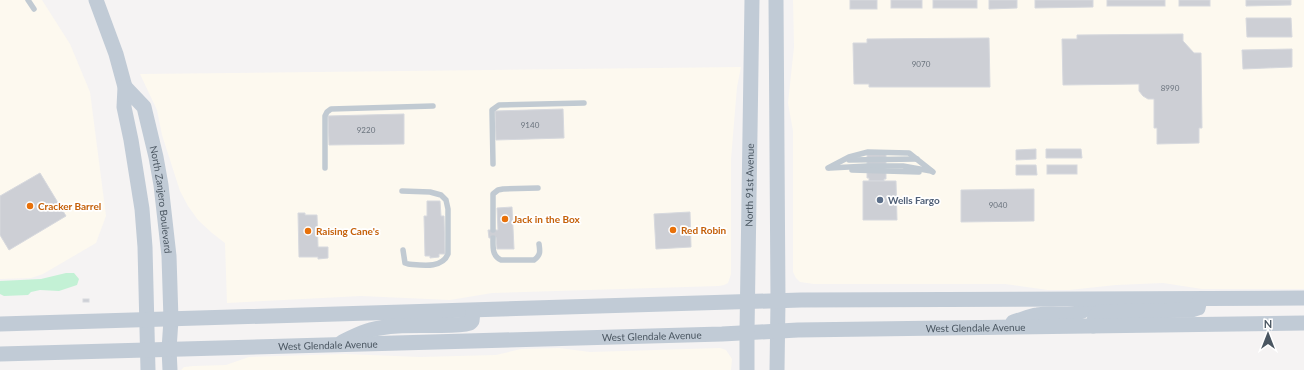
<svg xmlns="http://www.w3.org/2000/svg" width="1304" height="370" font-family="Lato,sans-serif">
	<rect width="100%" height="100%" fill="#f5f3f3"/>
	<g fill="#fdf9ef">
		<path d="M0 0H42L70 44 90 92 106 216 96 243 43 274 31 278 0 279Z"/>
		<path d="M793 0H1304V289H1202L1163 283 1116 285 1069 290H1048L1005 284H814L800 282 796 278 793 272V131L788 103 794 47Z"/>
		<path d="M741 67 737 87 731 159V274L728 283 724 285 719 286 492 293 450 300 361 296 227 303 225 243 212 233 198 220 188 206 180 191 162 135 157 110 140 74Z"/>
		<path d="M559 348 590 352 720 348 726 350 732 359 731 370H181L184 367 194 366 226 365 249 357 345 354 420 357 496 355 521 349Z"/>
	</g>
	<path fill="#c3f1d5" d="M66 273H74L79 279 77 285 59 291 40 290 31 292 28 295 4 296 0 294V281L41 279Z"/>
	<g fill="#cdcfd5" stroke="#d7d9de">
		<rect x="850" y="0" width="27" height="9"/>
		<rect x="891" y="0" width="31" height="8"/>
		<rect x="933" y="0" width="44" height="8"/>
		<path d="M989 0H1017V8L989 9Z"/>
		<path d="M1035 0H1093V7L1035 8Z"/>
		<rect x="1107" y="0" width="58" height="6"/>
		<rect x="1179" y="0" width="31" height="6"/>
		<path d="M1246 0H1291V5L1246 6Z"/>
		<path d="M1246 18H1291L1292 37H1247Z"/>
		<path d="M1183 34V41L1194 53H1201L1202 128H1199V143L1157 144V128H1154V99H1148L1143 96 1139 91V84L1063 85 1062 39H1077V35Z"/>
		<path d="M989 38 990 87H869V84H854L853 43H867V39Z"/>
		<path d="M1292 49V67L1243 69 1242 50Z"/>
		<path d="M563 109 564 138 496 140 495 111Z"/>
		<path d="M404 114V144L329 145 328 116Z"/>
		<path d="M1036 149V159L1016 160V150Z"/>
		<path d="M1046 149H1081L1082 158H1046Z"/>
		<path d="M867 152H886V179H884V181H869V178H867Z"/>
		<path d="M1016 165H1036L1037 175H1016Z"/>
		<rect x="1047" y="165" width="30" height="9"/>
		<path d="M40 173 66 216 9 250 0 235V196Z"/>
		<path d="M863 181H896L897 220H863Z"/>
		<path d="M1034 189V221L961 222V190Z"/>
		<path d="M427 201H440L441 216H444L445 254H439V257L430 258V256H425L424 216H427Z"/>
		<path d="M512 207 514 249H497L496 237 489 238 488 230H498L497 208Z"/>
		<path d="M690 212 691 247 656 249 654 214Z"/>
		<path d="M298 213H305V215H317L318 247H328V258L318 259V257H299Z"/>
		<rect x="83" y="299" width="6" height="3"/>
	</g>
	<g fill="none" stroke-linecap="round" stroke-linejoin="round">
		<g stroke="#c1cad2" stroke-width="5.5">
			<path d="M28 0 34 9"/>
			<path d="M849 160 917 159"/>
			<path d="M493 164 492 110 499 105 584 103"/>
			<path d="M325 168V116L327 112 331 109 433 106"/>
			<path d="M828 168 849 157 868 152 909 153 933 172"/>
			<path d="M830 168 868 166H903L931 171"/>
			<path d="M852 170 919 172"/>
			<path d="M402 191 430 192 441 195 446 200 448 209V254C442 269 421 265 408 264L405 263 403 250"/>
			<path d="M493 230V194L498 190 503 189 538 188"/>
			<path d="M493 238C493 247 492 256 501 260H534C541 255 540 251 539 244"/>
		</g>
		<g stroke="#c1cbd6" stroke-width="15">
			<path d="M96 0 116 54 125 87 124 107 131 140 142 209 145 247 148 370"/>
			<path d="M776 0 778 301 777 370"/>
			<path id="s1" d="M125 87 144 107 156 157 161 185 169 256 171 320 169 349 170 370"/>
			<path d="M1013 322C1021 320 1029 316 1037 315 1062 311 1077 322 1096 300"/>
			<path d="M0 324 801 300 1304 298"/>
			<path d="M1093 326 1095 316 1100 312 1192 310 1198 308 1200 299"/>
			<path d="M342 342C351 338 361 332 370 330 401 322 434 328 466 324L470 323 472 321 473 311"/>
			<path id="s2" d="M0 354 722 334 798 330 1304 323"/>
			<path id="s3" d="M747 370V332L752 0"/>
		</g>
	</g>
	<circle fill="#5c6f8a" stroke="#fff" stroke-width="1.5" cx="880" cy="200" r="4"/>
	<g fill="#e8710a" stroke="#fff" stroke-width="1.5">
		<circle cx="30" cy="206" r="4"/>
		<circle cx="505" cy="219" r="4"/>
		<circle cx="673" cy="230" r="4"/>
		<circle cx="308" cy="231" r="4"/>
	</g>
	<g text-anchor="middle" stroke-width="3.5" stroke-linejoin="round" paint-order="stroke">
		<g font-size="8" fill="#6b747e">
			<text x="921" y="67">9070</text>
			<text x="1170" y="91">8990</text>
			<text x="530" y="128">9140</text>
			<text x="366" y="133">9220</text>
			<text x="998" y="208">9040</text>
		</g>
		<g font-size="10" fill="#4a5661" stroke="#fff">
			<text dy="4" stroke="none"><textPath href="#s3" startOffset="185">North 91st Avenue</textPath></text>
			<text dy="4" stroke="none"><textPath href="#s1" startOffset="122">North Zanjero Boulevard</textPath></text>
			<text dy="4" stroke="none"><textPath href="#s2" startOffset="976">West Glendale Avenue</textPath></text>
			<text dy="4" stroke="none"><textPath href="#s2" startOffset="652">West Glendale Avenue</textPath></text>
			<text dy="4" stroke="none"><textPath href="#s2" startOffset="328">West Glendale Avenue</textPath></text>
		</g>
		<g font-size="10" font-weight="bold" fill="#4e5e75" stroke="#fff" text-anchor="start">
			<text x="888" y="204">Wells Fargo</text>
		</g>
		<g font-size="10" font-weight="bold" fill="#c56008" stroke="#fff" text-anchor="start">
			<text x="38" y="210">Cracker Barrel</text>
			<text x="513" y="223">Jack in the Box</text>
			<text x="681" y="234">Red Robin</text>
			<text x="316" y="235">Raising Cane's</text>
		</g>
	</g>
	<g transform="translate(1268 334)" stroke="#ffffff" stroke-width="3" paint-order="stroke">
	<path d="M0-3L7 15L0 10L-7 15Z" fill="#4a5661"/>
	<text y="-6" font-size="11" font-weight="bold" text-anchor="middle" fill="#4a5661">N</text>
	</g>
</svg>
